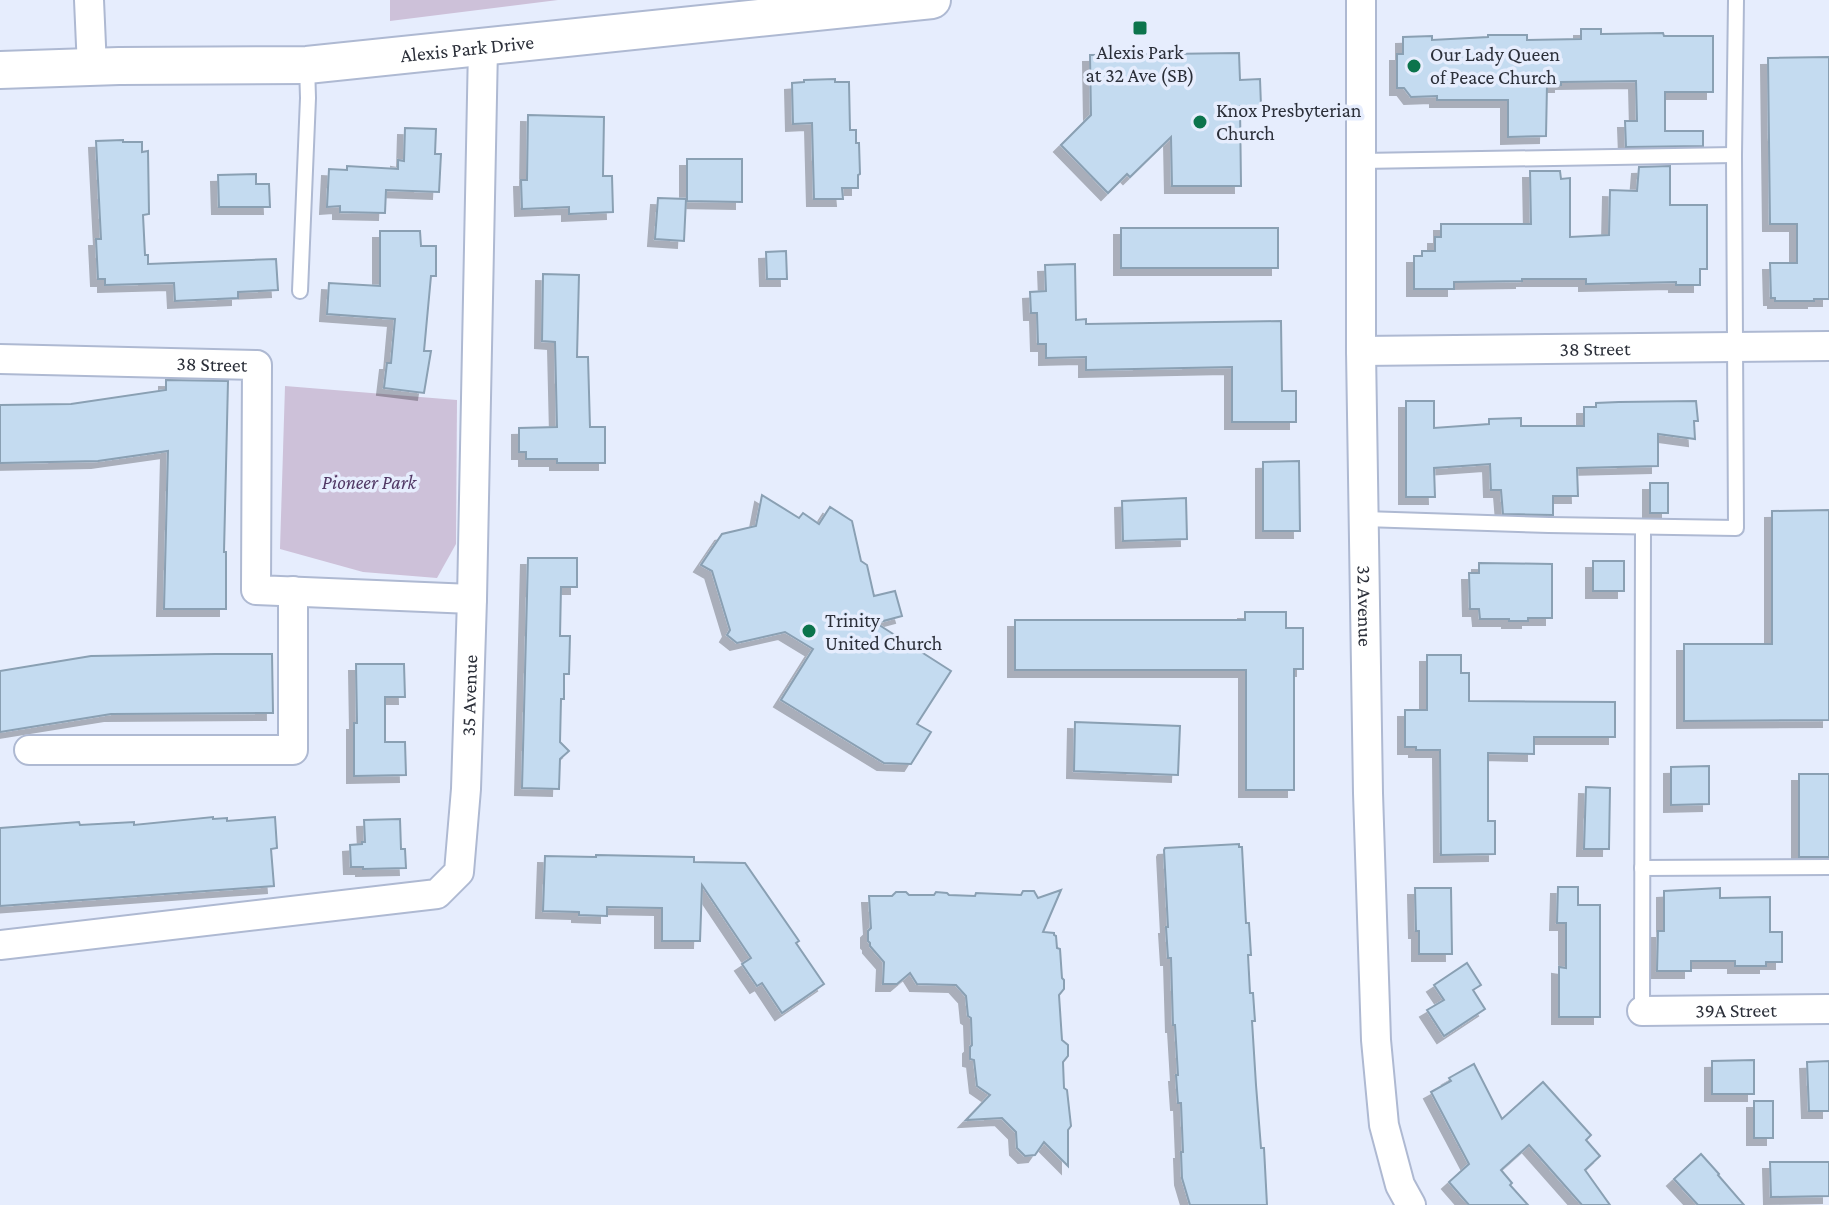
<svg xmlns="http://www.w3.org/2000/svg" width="1829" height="1205" font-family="'Crimson Pro',serif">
	<defs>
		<filter id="shadow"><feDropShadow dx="-7" dy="7" stdDeviation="0" flood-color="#0004"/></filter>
	</defs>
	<rect width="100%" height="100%" fill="#e6edfd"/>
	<g fill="#cdc1d9">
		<path d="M390 0H558L390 21Z"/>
		<path d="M285 386 457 400 456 544 437 578 363 572 280 549Z"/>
	</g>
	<g fill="#c4dbf0" stroke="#8aa0b3" stroke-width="2" filter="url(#shadow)">
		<path d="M1581 29H1601V34L1663 33 1664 36H1713V92H1665V131H1703V146L1626 147 1625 121H1637L1636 81 1561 82V85H1547L1546 136 1508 137V100H1437V96L1411 97 1404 88H1397V54H1403V37L1432 36V40L1488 37V35H1527V40L1581 39Z"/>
		<path d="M1239 53 1240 80 1260 79 1261 106H1240L1241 186H1172L1171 137 1130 177 1127 174 1108 193 1061 145 1091 115 1090 55Z"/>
		<path d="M1829 57V299H1814V301H1775V298H1771L1770 263H1797V224H1770L1768 58Z"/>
		<path d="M835 79V82H849L850 130H856V143H859L860 174 858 175V188H842L843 199H814L812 123 793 124 792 83 804 82V80Z"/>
		<path d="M528 115 604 117 603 176H612L613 212 569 214V207L522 209 521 180H527Z"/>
		<path d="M405 128 436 129 435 154H441L439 192 386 190 385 213 340 212V206L327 207 329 169 347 170V166L398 169V160L404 161Z"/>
		<path d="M123 140V142H142V152L148 151 149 214 143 215 145 255H148V264L276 259 278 290 238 292V298L175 301 174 283 105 285V279H98L96 239H101L96 141Z"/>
		<path d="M687 159H742V202L687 201Z"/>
		<path d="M1670 166V205H1707V269H1700V285H1676V282L1586 284V279H1522V281L1454 282V289H1414V256H1422V251H1435V237H1441V224H1531L1530 171H1560L1561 179 1570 178V237L1609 235 1610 190 1637 191 1639 167Z"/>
		<path d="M256 174V184H269L270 207H219L218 175Z"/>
		<path d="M658 198 686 199 684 241 655 239Z"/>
		<rect x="1121" y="228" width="157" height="40"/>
		<path d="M380 231H420L421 246H436V276H431L424 351H431L424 393 384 388 387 363H391L395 319 327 314 329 283 380 286Z"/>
		<path d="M786 251 787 279H767L766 252Z"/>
		<path d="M1075 264 1076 320 1086 319V324L1281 321 1282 391H1296V422H1232V367L1086 370V357L1046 358V344H1038L1037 313H1031L1030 292 1046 291 1045 265Z"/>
		<path d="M543 274 579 275 577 357H588L590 427H605V463H557V459H526V452H519V428L557 427 555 342 542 341Z"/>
		<path d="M166 380 228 381 224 552H226V609H164L168 451 98 461 0 463V405L71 404 166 390Z"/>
		<path d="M1406 401H1434V428L1489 424V419L1521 418V426H1584V407H1596V403L1619 402 1696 401 1698 421H1694L1695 439 1658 434V466L1577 468 1578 496H1553V515L1503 514 1501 490H1491L1490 464 1434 468 1435 497H1406Z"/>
		<path d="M1299 461 1300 531H1263V462Z"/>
		<rect x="1650" y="483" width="18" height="30"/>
		<path d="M762 495 799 518 803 513 819 524 830 507 852 521 861 561 867 565 874 596 895 591 902 616 876 623 951 671 917 724 931 732 911 764 884 763 781 700 813 649 785 632 737 643 727 635 730 630 712 571 701 565 722 534 756 526Z"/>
		<path d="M1186 498 1187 539 1123 541 1122 501Z"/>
		<path d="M1829 510V720L1684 721V644H1772V511Z"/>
		<path d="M528 558H577V587H561L560 636H570L569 674H564V699H561L560 742 569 751 560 759 559 789 522 788Z"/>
		<rect x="1593" y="561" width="31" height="30"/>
		<path d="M1479 563 1552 564V618H1528V621H1509V619H1480L1479 609H1470L1469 573H1479Z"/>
		<path d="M1245 612H1286V628H1303V669H1294V790H1246V670H1015V620H1245Z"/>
		<path d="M215 654H272L273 713 111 714 0 732V671L91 656Z"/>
		<path d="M1427 655H1461V673H1469V701L1615 702V737H1534V754L1488 753V821H1495V854L1441 855 1440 750H1416V747H1405V710H1427Z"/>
		<path d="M356 664H404L405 697H385V742H405L406 775 354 776V723H357Z"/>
		<path d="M1075 722 1180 726 1178 775 1074 771Z"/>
		<path d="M1709 766V804L1671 805V767Z"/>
		<rect x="1799" y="774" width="30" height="83"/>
		<path d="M1586 787 1610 788 1609 849H1584Z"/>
		<path d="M213 817V819L227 818V821L275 817 277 848 271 849 274 886 0 906V828L79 822 80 825 134 822V825Z"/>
		<path d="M400 819 401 849H405L406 868 363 869V867H351L350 845 362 844V842H365L364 820Z"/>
		<path d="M1239 844V847H1242L1246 923H1249L1251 955H1248L1250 993H1253L1255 1021H1252L1256 1085 1261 1148H1264L1267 1205H1190L1182 1178 1181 1152H1183L1181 1103H1178L1176 1075H1178L1175 1025H1173L1171 958H1168L1166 927H1168L1164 850 1165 848Z"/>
		<path d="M596 855 694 857V862L745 863 799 941 796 943 824 984 782 1013 762 983 757 986 742 964 751 958 702 885 700 941H662V908L607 907V916L579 915V912L543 911 545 856 596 857Z"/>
		<path d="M1558 887H1578V905H1600V1017H1559V967L1566 968V923H1557Z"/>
		<path d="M1415 888H1451L1452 954H1419V931H1416Z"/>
		<path d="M1720 888V898L1770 897V932H1782V962H1766V966H1735V961H1691V971H1657L1658 931H1664V891Z"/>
		<path d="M1061 890 1043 932 1054 933V935L1056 936 1057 948 1060 949 1062 978 1064 980V989L1059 995 1062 1040 1068 1045V1056L1063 1062 1064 1088 1067 1090 1071 1126 1068 1130V1166L1044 1142 1035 1155 1025 1156 1017 1148 1016 1132 1002 1118 966 1120 990 1095 977 1086 974 1060 970 1059V1047L972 1045 971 1018 968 1016 966 996 956 985 917 984 910 973 897 984H883L884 962 870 946V943L868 941V931L871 928 869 896H892L896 892H906L909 895H934L936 892 947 893 949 895 975 896 976 893 1021 895 1023 891H1034L1038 898Z"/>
		<path d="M1467 963 1481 985 1473 990 1485 1009 1444 1036 1427 1010 1444 1000 1434 985Z"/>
		<path d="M1754 1060V1094H1712V1061Z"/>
		<path d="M1829 1061V1111H1809L1807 1062Z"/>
		<path d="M1474 1064 1502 1119 1543 1082 1591 1135 1586 1140 1600 1156 1585 1170 1610 1205H1582L1529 1145 1501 1170 1512 1183 1510 1185 1528 1205H1469L1449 1182 1469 1164 1431 1092 1451 1081 1449 1078Z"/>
		<rect x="1754" y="1101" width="19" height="37"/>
		<path d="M1701 1154 1719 1174 1718 1175 1744 1205H1698L1674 1179Z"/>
		<path d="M1770 1162H1829V1196L1771 1197Z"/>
	</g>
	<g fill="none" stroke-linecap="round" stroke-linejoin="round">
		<defs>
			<g id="service">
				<path d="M1361 161 1734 155"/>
				<path d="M300 291 308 98 307 65"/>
				<path d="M1364 519 1549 525 1736 528 1734 155 1736 0"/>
				<path d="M1642 868 1829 867"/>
				<path d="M1642 1011 1643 527"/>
			</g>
			<g id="minor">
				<path d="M89 0 92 68"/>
				<path id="s1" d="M1361 0V351L1368 793 1376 1040 1384 1125 1400 1185 1411 1205"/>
				<path id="s2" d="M1361 351 1829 346"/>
				<path id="s3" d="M0 359 257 365 256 590 472 599"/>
				<path d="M29 750H293V591"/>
				<path id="s4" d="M0 945 437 894 459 872 466 789 472 599 483 47"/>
				<path id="s5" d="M1642 1011 1829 1009"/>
			</g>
			<g id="tertiary">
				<path id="s6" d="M0 70 119 66 307 65 932 0"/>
			</g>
		</defs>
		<use href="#service" stroke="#aeb9d2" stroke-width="18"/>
		<use href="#minor" stroke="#aeb9d2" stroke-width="32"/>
		<use href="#tertiary" stroke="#aeb9d2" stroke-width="40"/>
		<use href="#service" stroke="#fff" stroke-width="14"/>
		<use href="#minor" stroke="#fff" stroke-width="28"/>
		<use href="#tertiary" stroke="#fff" stroke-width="36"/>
	</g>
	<g fill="#0c744c" stroke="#e6edfd" stroke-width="3">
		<rect x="1132" y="20" width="16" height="16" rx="4"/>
		<circle cx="1414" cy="66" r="8"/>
		<circle cx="1200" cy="122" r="8"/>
		<circle cx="809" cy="631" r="8"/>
	</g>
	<g text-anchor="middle" stroke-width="7" stroke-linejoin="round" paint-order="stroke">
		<g font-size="20" fill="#2b2f39" stroke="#e6edfd">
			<text dy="7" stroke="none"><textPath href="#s6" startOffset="468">Alexis Park Drive</textPath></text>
			<text dy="7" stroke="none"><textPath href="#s2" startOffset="234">38 Street</textPath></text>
			<text dy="7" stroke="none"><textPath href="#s3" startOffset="212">38 Street</textPath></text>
			<text dy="7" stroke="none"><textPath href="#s1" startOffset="606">32 Avenue</textPath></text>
			<text dy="7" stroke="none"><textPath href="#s4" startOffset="648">35 Avenue</textPath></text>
			<text dy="7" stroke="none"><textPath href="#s5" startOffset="94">39A Street</textPath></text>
		</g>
		<g font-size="20" fill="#2b2f39" stroke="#e6edfd" text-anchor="start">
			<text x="1140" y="59" text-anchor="middle">Alexis Park<tspan x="1140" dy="23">at 32 Ave (SB)</tspan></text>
			<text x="1430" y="61">Our Lady Queen<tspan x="1430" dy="23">of Peace Church</tspan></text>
			<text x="1216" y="117">Knox Presbyterian<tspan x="1216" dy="23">Church</tspan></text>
			<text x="825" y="627">Trinity<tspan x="825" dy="23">United Church</tspan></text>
		</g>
		<g font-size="20" font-style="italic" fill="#513865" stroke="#e6edfd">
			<text x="369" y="489">Pioneer Park</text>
		</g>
	</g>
</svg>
